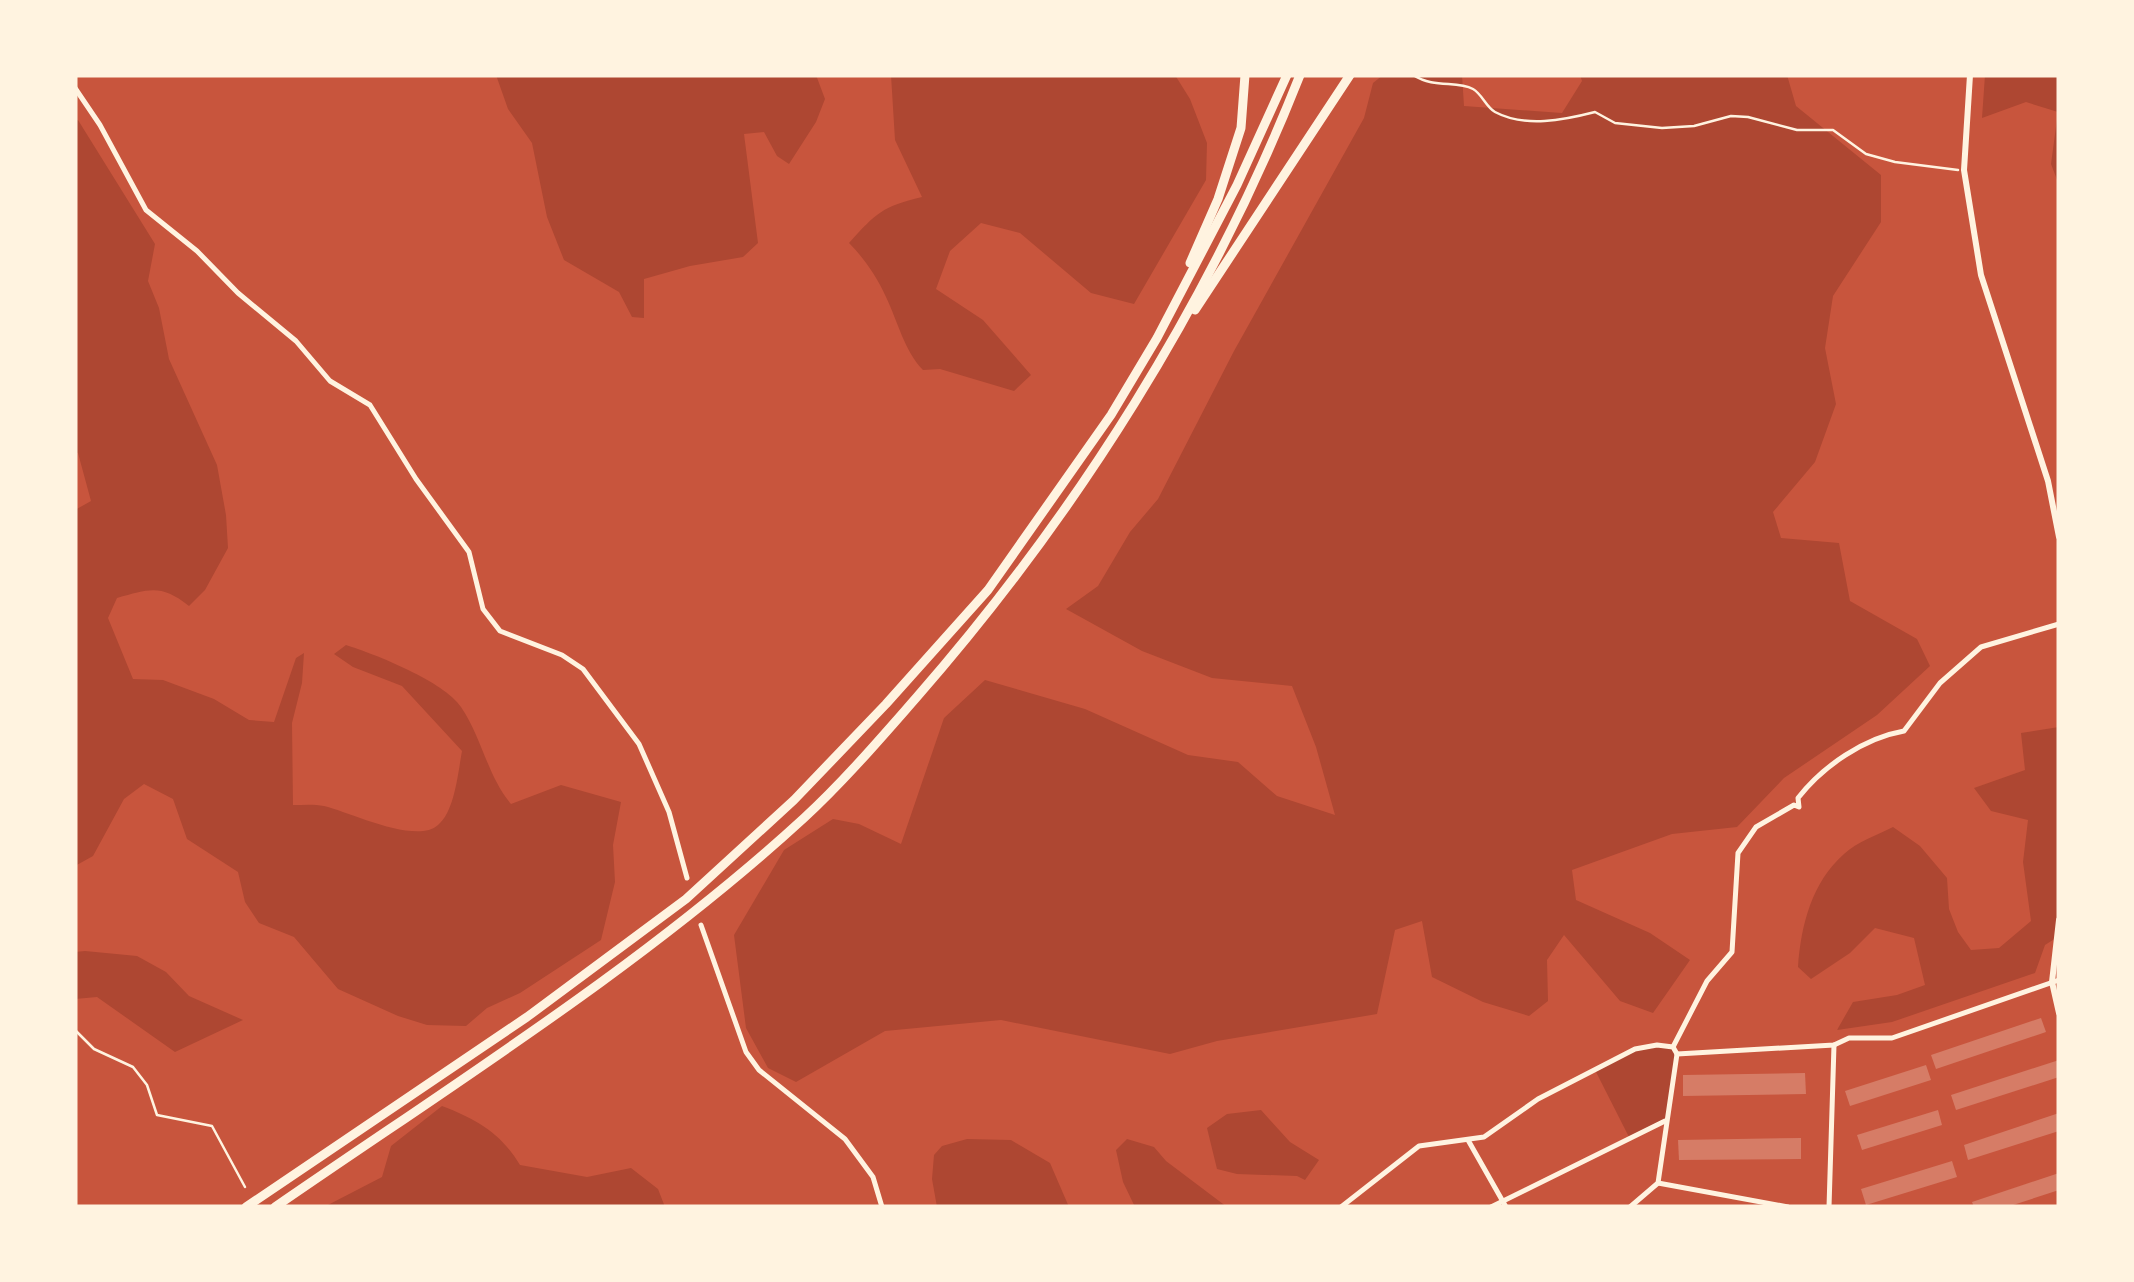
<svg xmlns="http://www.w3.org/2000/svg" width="2134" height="1282" font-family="'Varela Round',sans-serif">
	<rect width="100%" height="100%" fill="#c8553d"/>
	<g fill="#ae4732">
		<path d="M496 75H816L825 99 816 122 789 164 777 156 764 132 744 134 758 243 743 257 690 266 644 279V318L632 317 619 292 564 260 547 217 532 143 508 109Z"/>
		<path d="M891 75H1175L1190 99 1207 143 1206 180 1134 304 1091 293 1020 233 981 223 950 251 936 289 983 320 1031 375 1014 391 940 369 923 370C904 350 898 322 886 297 877 277 864 258 849 243 877 212 882 207 922 197L895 140Z"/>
		<path d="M1383 75H1462L1464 106 1562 113 1582 81 1580 75H1787L1796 106 1881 175V222L1833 296 1825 348 1836 404 1815 462 1773 512 1781 538 1839 543 1850 601 1917 639 1930 666 1877 715 1784 778 1737 827 1672 834 1572 870 1576 900 1650 933 1690 960 1653 1013 1620 1001 1564 935 1547 960 1548 1001 1529 1016 1483 1002 1432 977 1422 921 1395 930 1377 1014 1217 1041 1170 1054 1001 1020 885 1031 796 1082 768 1068 746 1028 734 935 784 850 833 819 859 824 901 844 944 718 985 680 1085 709 1188 755 1238 762 1277 796 1335 815 1316 747 1292 686 1212 678 1142 651 1066 609 1098 586 1130 532 1158 499 1234 351 1364 118 1373 83Z"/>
		<path d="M1985 75H2059V185L2051 164 2058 112 2026 102 1982 118Z"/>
		<path d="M78 120 155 244 148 281 159 308 169 359 217 465 226 515 228 548 205 590 189 606C161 584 150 589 117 598L108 618 133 679 163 680 214 699 249 720 274 722 296 658 304 653 302 683 292 723 293 805C303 805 314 804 324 806 350 812 416 845 438 825 455 811 458 772 462 751L402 686 353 667 334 654 346 645C375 654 445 682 461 707 482 738 487 775 511 804L561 785 621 802 613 845 615 882 601 940 520 993 487 1008 466 1026 427 1025 398 1016 338 989 294 937 259 923 245 902 238 872 187 839 173 799 144 784 124 799 93 856 75 866V510L91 501 78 453 75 452V121Z"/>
		<path d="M2059 727V936L2045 945 2035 973 1892 1022 1837 1030 1853 1002 1897 995 1925 985 1914 938 1875 928 1850 953 1811 979 1798 967C1801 925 1812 882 1844 854 1857 842 1877 835 1893 827L1920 846 1947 878 1949 909 1958 932 1971 950 1999 948 2031 921 2023 862 2028 820 1991 811 1974 788 2025 770 2021 733Z"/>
		<path d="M85 951 137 956 166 972 189 996 243 1020 175 1052 97 997 75 999V952Z"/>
		<path d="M1657 1045 1673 1047 1677 1054 1665 1121 1630 1139 1595 1070 1635 1049Z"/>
		<path d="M442 1106C476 1119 501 1133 520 1165L587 1177 631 1168 658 1189 665 1207H324L382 1177 391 1146Z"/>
		<path d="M1261 1110 1290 1142 1319 1160 1305 1180 1297 1176 1237 1174 1217 1169 1207 1128 1227 1114Z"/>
		<path d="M967 1139 1011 1140 1050 1163 1069 1207H937L932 1179 934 1155 942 1146Z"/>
		<path d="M1127 1139 1154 1147 1166 1161 1227 1207H1135L1123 1182 1116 1150Z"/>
	</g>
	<g fill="#d67c66">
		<path d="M2041 1018 2046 1032 1936 1069 1931 1055Z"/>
		<path d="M2059 1060V1077L1956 1110 1951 1095Z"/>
		<path d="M1926 1065 1931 1080 1850 1106 1845 1091Z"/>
		<path d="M1805 1073 1806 1094 1683 1096V1075Z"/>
		<path d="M1938 1110 1942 1125 1862 1150 1857 1135Z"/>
		<path d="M2059 1113V1131L1968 1160 1964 1145Z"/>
		<path d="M1801 1138V1159L1679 1160 1678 1140Z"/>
		<path d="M1952 1161 1957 1177 1866 1205 1861 1189Z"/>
		<path d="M2059 1173V1190L2007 1207H1974L1972 1202Z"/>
	</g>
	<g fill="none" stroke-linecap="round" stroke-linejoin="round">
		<path stroke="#fff3e0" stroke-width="2.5" d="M1413 75C1435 89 1456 80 1473 89 1482 94 1486 107 1495 112 1525 128 1564 120 1595 112L1615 123 1662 128 1694 126 1731 116 1748 117 1797 130H1833L1866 154 1895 162 1958 170"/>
		<path stroke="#fff3e0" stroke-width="2.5" d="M75 1030 94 1049 133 1067 147 1085 157 1115 212 1126 245 1187"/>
		<g stroke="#fff3e0" stroke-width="5">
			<path d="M75 88 100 125 146 210 197 251 238 293 296 341 330 381 370 405 416 479 469 552 483 609 500 631 562 655 583 669 639 744 669 812 687 878"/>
			<path d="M701 925 746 1052 759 1070 845 1139 873 1177 882 1207"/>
			<path d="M1673 1047 1707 981 1732 952 1738 853 1756 827 1794 805 1799 807 1798 798C1823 766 1864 738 1904 731L1940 683 1981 647 2059 624"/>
			<path d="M1468 1140 1506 1207"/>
			<path d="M1658 1183 1788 1207"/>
			<path d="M1341 1207 1419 1146 1484 1137 1538 1099 1635 1049 1657 1045 1673 1047 1677 1054 1834 1045 1849 1038H1892L2059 980"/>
			<path d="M1491 1207 1665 1121"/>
			<path d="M1630 1207 1658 1183 1677 1054"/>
			<path d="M1829 1207 1834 1045"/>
		</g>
		<g stroke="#fff3e0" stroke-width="6">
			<path d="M1970 75 1964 170 1981 275 2048 481 2059 537"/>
			<path d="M2059 920 2052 982 2059 1013"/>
		</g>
		<g stroke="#fff3e0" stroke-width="9">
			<path d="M1190 263 1218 199 1241 128 1245 75"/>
			<path d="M1195 310 1350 75"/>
			<path d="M246 1207 527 1017 686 899 794 800 886 704 988 590 1111 415 1157 338 1237 185 1287 75"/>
			<path d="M275 1207C453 1084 644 965 804 818 844 781 880 739 916 698 1077 514 1210 303 1300 75"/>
		</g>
	</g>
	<rect width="2134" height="1282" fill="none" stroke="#fff3e0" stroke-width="155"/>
</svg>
